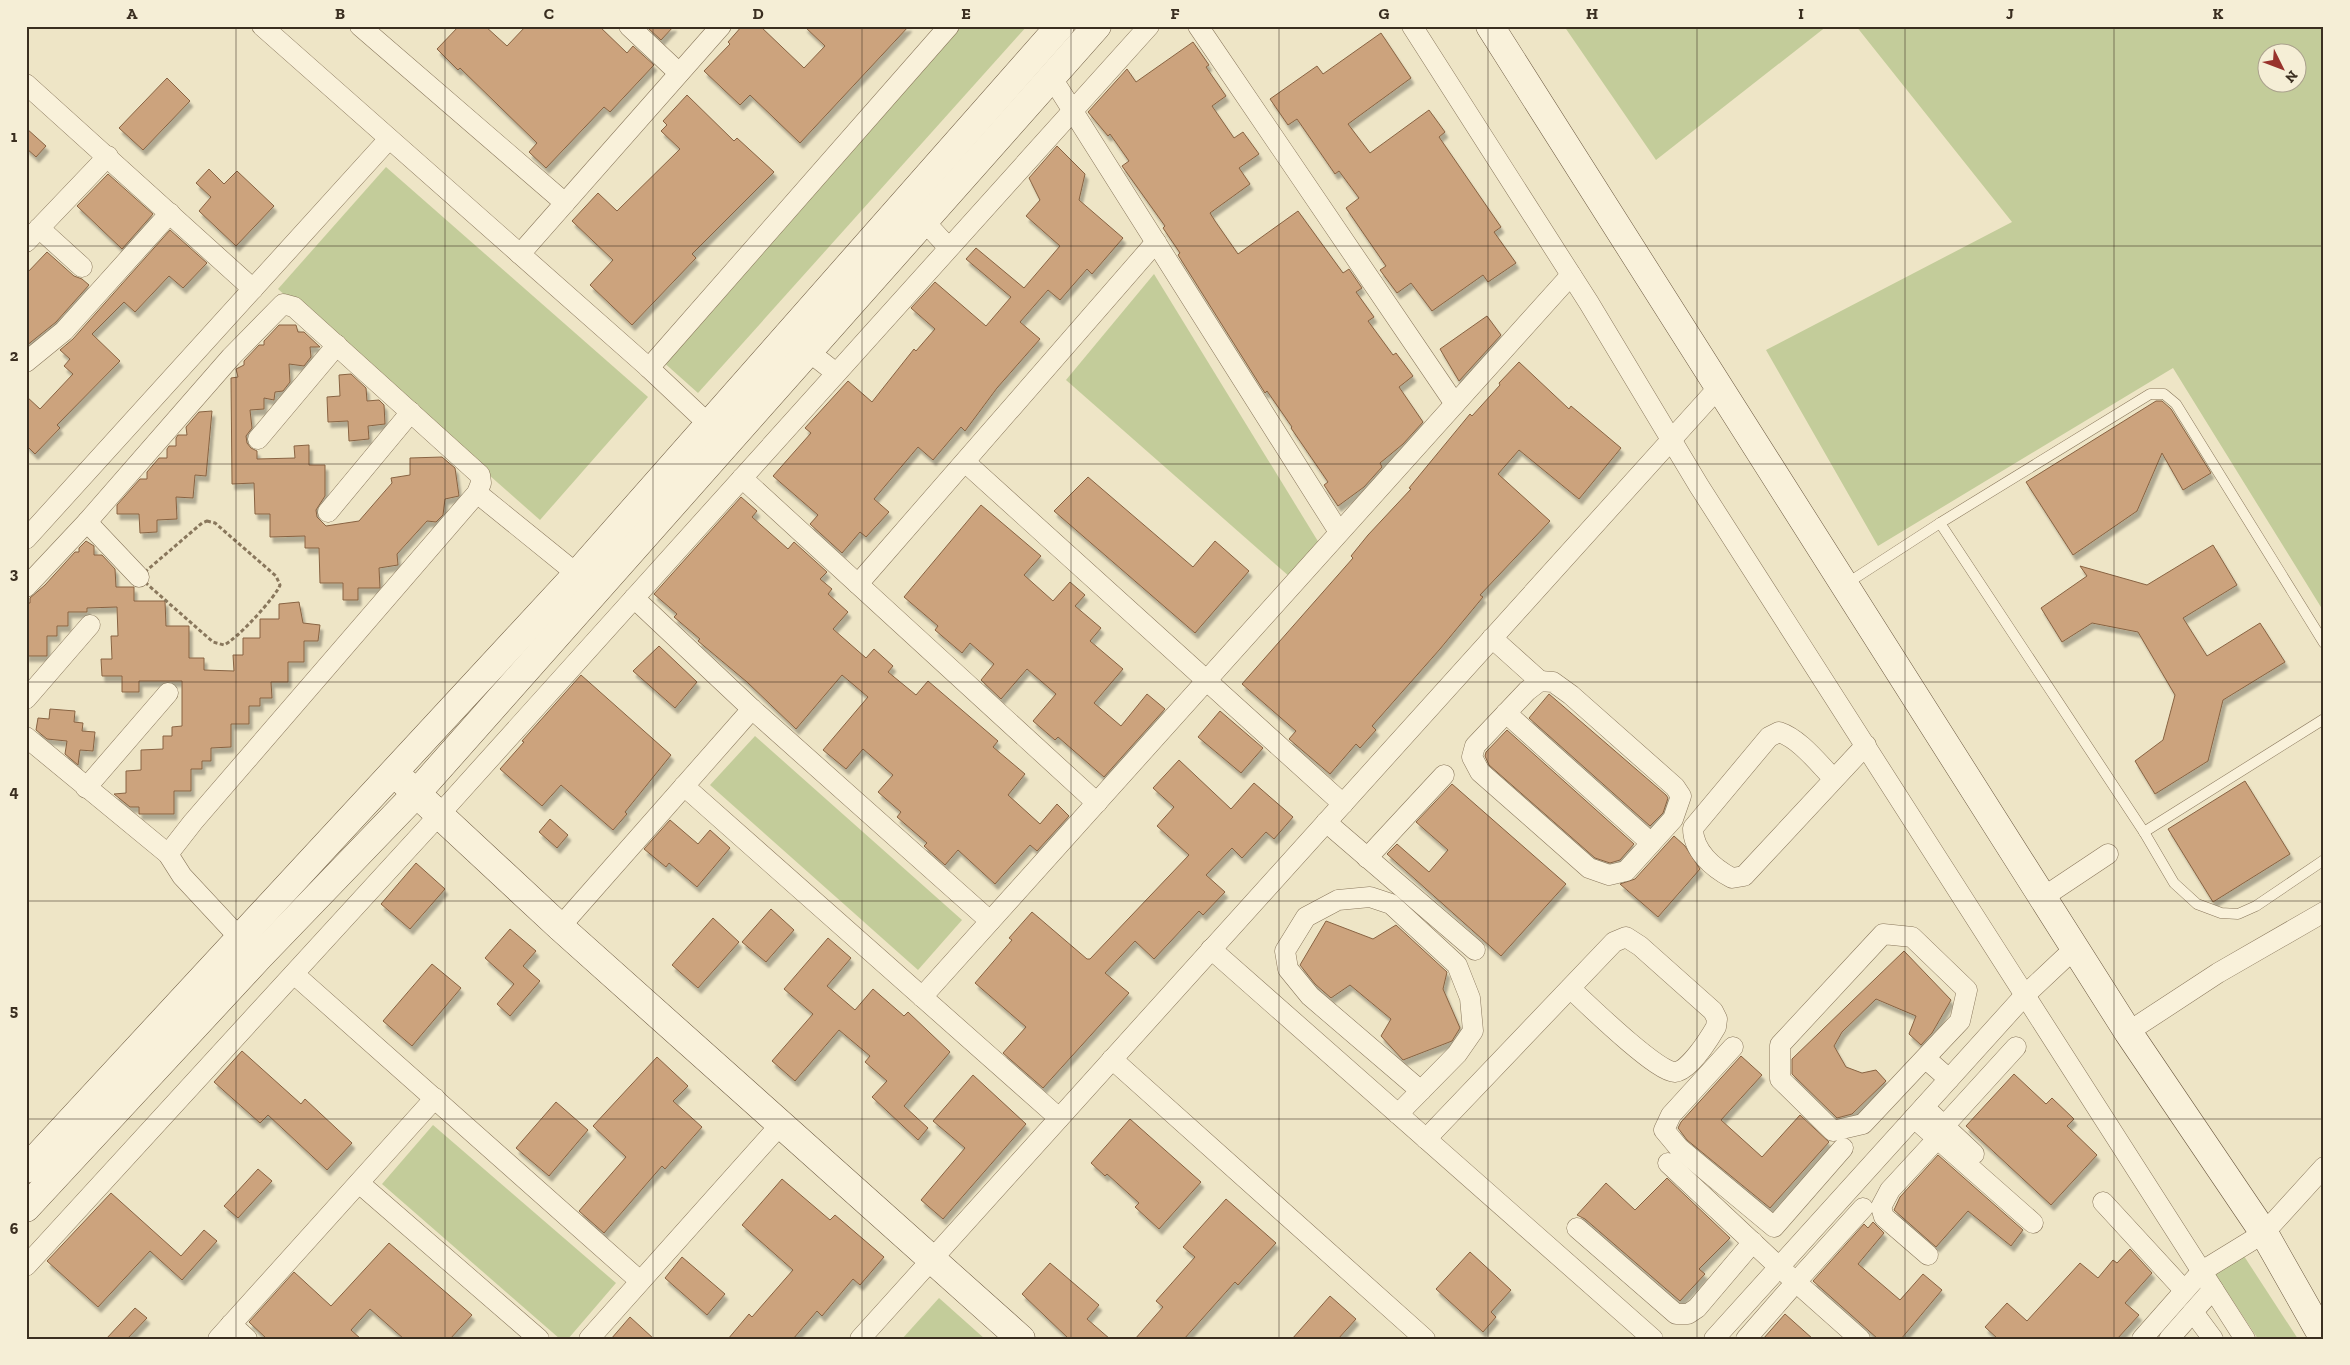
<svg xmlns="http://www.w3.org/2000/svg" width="2350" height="1365" font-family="'Zilla Slab',serif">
	<defs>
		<filter id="shadow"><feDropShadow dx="3" dy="5.5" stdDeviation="1" flood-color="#0004"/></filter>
	</defs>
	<rect width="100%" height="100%" fill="#eee5c6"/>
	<g fill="#c3cc9a" fill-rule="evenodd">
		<path d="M960 26H1027L698 393 661 360Z"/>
		<path d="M1564 26H1827L1656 160Z"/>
		<path d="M1856 26H2324V612L2173 368 1878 546 1766 350 2012 222ZM2298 52V82H2268V52Z"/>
		<path d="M386 167 648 397 540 520 278 289Z"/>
		<path d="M1154 274 1319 543 1290 577 1066 380Z"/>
		<path d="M755 736 962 920 918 970 710 785Z"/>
		<path d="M433 1125 616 1283 568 1339H560L382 1184Z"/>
		<path d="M2242 1253 2298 1339H2258L2214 1272Z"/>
		<path d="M939 1298 985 1339H902Z"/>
	</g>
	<g fill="#cca37d" stroke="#886342" filter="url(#shadow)">
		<path d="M459 26H485L507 46 526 26H599L627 53 633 46 654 65 610 112 604 107 546 168 529 152 537 143 460 68 458 70 437 49Z"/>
		<path d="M652 26H674L661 40 649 29Z"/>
		<path d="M742 26H760L804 68 825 46 804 26H909L800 143 750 95 740 105 704 71 730 44 728 42Z"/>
		<path d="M1381 33 1411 78 1348 124 1370 153 1429 110 1445 132 1439 137 1501 227 1494 232 1516 263 1488 282 1483 275 1432 311 1411 283 1397 293 1380 270 1386 266 1346 208 1359 198 1339 171 1335 174 1297 119 1288 125 1270 99 1317 66 1323 74Z"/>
		<path d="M1193 42 1209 65 1206 67 1226 96 1212 106 1234 138 1243 132 1259 154 1239 168 1250 184 1210 213 1215 221 1238 254 1298 211 1343 273 1349 269 1362 288 1356 292 1374 317 1368 321 1393 355 1396 353 1413 376 1399 387 1423 422 1403 444 1380 463 1382 467 1364 487 1338 506 1324 485 1328 482 1291 428 1292 427 1267 391 1265 393 1178 255 1180 253 1163 228 1165 226 1122 166 1129 161 1110 134 1108 136 1088 112 1127 69 1136 82Z"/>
		<path d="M167 78 190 101 143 150 119 128Z"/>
		<path d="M687 95 734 141 737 138 774 172 692 254 696 258 632 325 590 285 613 260 572 221 598 193 617 211 680 149 661 131 667 125 663 121Z"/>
		<path d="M26 128 46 146 36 157 26 148Z"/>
		<path d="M1057 146 1085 174 1079 200 1123 238 1092 274 1087 269 1060 300 1048 290 1020 322 1040 339 997 388 965 431 961 427 933 460 918 447 874 499 889 512 866 537 860 532 842 553 810 524 818 515 773 476 811 433 805 428 848 381 872 402 914 349 916 351 935 329 911 308 935 282 986 326 1011 297 966 259 976 248 1024 288 1060 246 1026 216 1040 200 1029 178Z"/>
		<path d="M209 169 224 184 237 171 274 206 236 246 199 211 211 197 196 183Z"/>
		<path d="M108 174 153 214 122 249 77 206Z"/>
		<path d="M170 230 207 263 183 288 169 276 135 312 124 302 92 334 120 361 57 425 60 428 35 454 26 445V396L40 409 73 374 64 366 70 359 60 350 73 339Z"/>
		<path d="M47 252 74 276 82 279 89 285 56 322 26 346V274Z"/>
		<path d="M1487 316 1501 335 1459 381 1440 349Z"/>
		<path d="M279 325H296L298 332H304L320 347H310L311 357 304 366 289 364 290 382 283 391 275 392 274 400 264 398V409L250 410 252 428 246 436 247 443 251 448 257 451V459L295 458 294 446 309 445V465H325V496L316 510 317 517 326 526 359 521 392 483 391 478 410 475V458L442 457 455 468 459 496 445 499 443 515 436 522 427 521 397 554 398 565 379 568 380 588H358V600H343V583H320L319 548H305V536L270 537V514H255L254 483 232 484 231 378 238 377 236 369 244 365V361L259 345H264V341Z"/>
		<path d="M1519 362 1569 409 1571 406 1621 448 1579 499 1519 450 1498 474 1550 521 1480 595 1483 597 1440 649 1372 726 1376 730 1360 748 1356 744 1330 774 1289 739 1296 731 1242 684 1353 558 1351 556 1368 535 1411 489 1409 488 1470 414 1472 416 1500 385 1499 383Z"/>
		<path d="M351 374 366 388 367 401 379 400 384 405 385 424 368 426 369 439 349 441 348 421 328 422 327 397 340 396 339 375Z"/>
		<path d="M2156 401H2162L2171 409 2211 473 2183 490 2162 453 2137 511 2073 555 2026 482Z"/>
		<path d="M212 411 206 476 195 475 193 498 176 497 177 519 157 520V532L140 533 139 514H117V505L140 479H147V472L159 458H167V449L169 446H176V438L178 435H187L186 427 199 412Z"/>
		<path d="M1088 477 1193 567 1215 541 1249 571 1195 633 1054 511Z"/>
		<path d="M741 497 757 511 752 517 788 549 794 542 827 572 820 579 832 589 828 594 848 612 833 629 866 658 874 649 893 666 888 672 916 695 928 681 998 741 993 747 1025 774 1008 795 1040 824 1057 804 1069 816 1037 851 1030 845 995 884 958 850 945 865 924 846 927 843 897 817 901 812 878 792 893 775 863 749 846 769 823 750 868 697 842 675 796 729 747 682 698 641 700 639 674 617 677 614 654 594Z"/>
		<path d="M981 505 1041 556 1024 575 1053 601 1070 582 1085 595 1075 606 1101 628 1090 641 1123 669 1094 703 1121 726 1147 694 1165 709 1104 777 1058 737 1055 740 1033 721 1056 694 1027 669 1001 699 981 680 994 664 970 643 962 653 935 630 938 626 904 597Z"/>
		<path d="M86 541 94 546V555H102L115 569 116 587H134V601H165L166 626H189V658H204V670L234 671 233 655H243V638H260V619H279V604L299 602 303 623 320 625 318 641H304V662H288V682H271L272 698H260V706H249V724H231V747L211 748V761H202V769H191V791H174V814H139V807H130L114 794 126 793V771L141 770V750L163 749V736H172V727L182 726V681H139V692H122V676H102L101 659H112L111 636H118L117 607 87 608V612H68V626H57V636H47V656H26V603H30V598L45 585 75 552H79V548Z"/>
		<path d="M2213 545 2237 585 2183 618 2207 656 2260 623 2285 662 2223 700 2208 761 2155 794 2135 761 2163 740 2175 695 2138 632 2092 623 2062 642 2041 608 2087 576 2080 566 2147 585Z"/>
		<path d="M659 646 697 682 675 708 633 671Z"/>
		<path d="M581 675 671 755 625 812 627 814 613 830 561 785 542 806 500 769 524 742 522 741Z"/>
		<path d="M1549 694 1666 795 1668 798 1663 813 1650 826 1529 718Z"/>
		<path d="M50 709 75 711 74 722 83 723 82 731 95 732 93 751 80 750 78 765 65 754 67 741 47 739 36 730 38 718 49 719Z"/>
		<path d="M1220 711 1263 748 1241 773 1198 737Z"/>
		<path d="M1507 730 1634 844 1620 860 1610 863 1595 858 1489 765 1485 756 1486 752Z"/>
		<path d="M1179 760 1231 809 1254 783 1293 817 1274 839 1266 832 1242 858 1232 848 1206 875 1225 892 1203 915 1199 911 1154 959 1135 941 1105 973 1129 993 1043 1088 1003 1053 1026 1027 975 983 1012 940 1009 938 1032 912 1087 959H1090L1189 855 1157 826 1174 807 1153 788Z"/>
		<path d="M2245 781 2290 854 2213 902 2168 829Z"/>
		<path d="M1452 784 1566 884 1501 956 1387 854 1397 844 1429 872 1448 850 1416 822Z"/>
		<path d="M550 819 568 835 557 848 539 832Z"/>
		<path d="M670 820 698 844 710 830 730 848 697 887 669 863 666 867 644 849Z"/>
		<path d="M1674 836 1685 846 1700 869 1658 917 1620 884 1635 879Z"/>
		<path d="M416 863 445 889 410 929 381 904Z"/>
		<path d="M771 909 794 930 766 962 742 942Z"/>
		<path d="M713 918 739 942 698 988 672 965Z"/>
		<path d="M1326 921 1373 939 1396 925 1447 972 1443 989 1460 1028 1452 1041 1403 1060 1381 1036 1391 1019 1350 985 1331 998 1315 984 1300 965Z"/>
		<path d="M510 929 536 951 523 966 540 981 510 1016 497 1004 514 984 485 958Z"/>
		<path d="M828 938 851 958 827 986 855 1010 873 989 904 1016 908 1012 950 1052 904 1106 928 1128 918 1140 872 1097 887 1081 865 1062 870 1056 839 1030 795 1081 772 1061 813 1014 784 989Z"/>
		<path d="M1904 951 1951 1000 1932 1033 1921 1045 1909 1034 1916 1016 1876 999 1842 1032 1834 1046 1846 1067 1862 1073 1876 1070 1886 1081 1852 1114 1837 1118 1792 1074V1059Z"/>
		<path d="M432 964 461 988 412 1046 383 1021Z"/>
		<path d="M242 1051 301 1104 305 1099 352 1143 327 1170 268 1115 260 1123 214 1082Z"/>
		<path d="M1741 1056 1762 1075 1721 1120 1762 1157 1800 1115 1829 1142 1770 1208 1687 1140 1678 1128 1681 1122Z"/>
		<path d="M657 1057 688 1086 673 1101 702 1127 665 1169 662 1166 604 1233 579 1211 626 1157 593 1126Z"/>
		<path d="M2014 1074 2046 1104 2052 1098 2074 1119 2067 1126 2097 1155 2051 1205 1966 1126Z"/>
		<path d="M973 1075 1026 1124 943 1219 921 1200 965 1148 933 1121Z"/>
		<path d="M556 1102 588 1130 549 1176 516 1148Z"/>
		<path d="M1130 1119 1201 1182 1159 1229 1135 1207 1139 1203 1107 1174 1105 1176 1091 1163Z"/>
		<path d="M1938 1155 2023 1230 2011 1246 1968 1211 1936 1247 1894 1210 1900 1197Z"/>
		<path d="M258 1169 272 1181 238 1218 224 1206Z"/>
		<path d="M1667 1178 1730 1238 1699 1269 1705 1274 1680 1301 1585 1219 1577 1215 1606 1183 1635 1210Z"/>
		<path d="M782 1179 830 1220 835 1215 884 1257 860 1285 853 1279 822 1316 817 1311 793 1339H728L749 1314 752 1317 793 1270 742 1225Z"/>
		<path d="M111 1193 181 1256 204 1230 217 1241 182 1280 150 1251 98 1307 47 1261Z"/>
		<path d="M1226 1199 1276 1243 1238 1285 1235 1282 1184 1339H1135L1163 1307 1156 1301 1195 1257 1183 1247Z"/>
		<path d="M1873 1222 1884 1233 1858 1264 1900 1300 1923 1274 1942 1290 1901 1339H1878L1813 1281 1864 1224 1868 1228Z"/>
		<path d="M389 1243 472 1315 450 1339H404L370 1309 351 1330 361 1339H267L249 1322 294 1272 331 1306Z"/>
		<path d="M2130 1249 2152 1273 2125 1303 2139 1315 2117 1339H1998L1985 1327 2007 1303 2027 1321 2080 1263 2098 1278 2113 1260 2117 1263Z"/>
		<path d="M1470 1252 1511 1290 1491 1312 1496 1317 1483 1332 1436 1289Z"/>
		<path d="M682 1257 725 1294 707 1315 665 1278Z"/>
		<path d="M1050 1263 1099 1305 1087 1319 1110 1339H1069L1022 1294Z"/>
		<path d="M1330 1296 1356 1319 1338 1339H1292Z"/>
		<path d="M135 1308 147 1318 127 1339H106Z"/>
		<path d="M1785 1314 1813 1339H1763Z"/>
		<path d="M630 1317 654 1339H611Z"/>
	</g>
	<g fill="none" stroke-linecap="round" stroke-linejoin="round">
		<defs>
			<g id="lane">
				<path d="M1940 523 2144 832 2174 883 2197 904 2221 913 2238 914 2256 906 2324 860"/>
				<path d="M1846 584 1940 523 2150 394H2164L2176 404 2324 643"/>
				<path d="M2144 832 2324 719"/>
			</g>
			<g id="street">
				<path d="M262 26 649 368 718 433"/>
				<path d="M360 26 565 203"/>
				<path d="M629 26 679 73"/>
				<path d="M1198 26 1455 404"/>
				<path d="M1412 26 1589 303 1699 486 2245 1339"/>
				<path d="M1052 78 1339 532"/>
				<path d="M26 84 253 289"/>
				<path d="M924 221 948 247"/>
				<path d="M39 228 82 267"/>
				<path d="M26 242 108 156"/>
				<path d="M520 254 721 26"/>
				<path d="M808 351 836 373"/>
				<path d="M26 362 64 331 170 213"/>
				<path d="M649 368 949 26"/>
				<path d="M258 439 337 345"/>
				<path d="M965 462 1343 804"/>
				<path d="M742 478 1097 803"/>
				<path d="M477 493 577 574"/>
				<path d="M328 512 411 412"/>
				<path d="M87 522 139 577"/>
				<path d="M26 539 388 140"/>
				<path d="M858 584 1156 242"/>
				<path d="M26 587 87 522 231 357 283 304 294 307 480 475 481 483 477 493 193 822 168 854"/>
				<path d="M634 598 752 709 990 921"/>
				<path d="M1492 638 1540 681"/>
				<path d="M1540 681 1553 682 1571 695 1675 787 1681 796 1673 819 1626 871 1609 875 1589 868 1480 772 1472 757 1475 746 1527 691Z"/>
				<path d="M26 699 90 625"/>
				<path d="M1506 713 1651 843"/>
				<path d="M26 737 168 854 182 876 249 948"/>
				<path d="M1834 779C1818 763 1800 739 1779 732L1769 737 1693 828C1693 851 1713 868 1732 878L1744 876 1866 745"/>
				<path d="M684 786 1059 1118"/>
				<path d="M86 788 168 693"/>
				<path d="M1326 822 1475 950"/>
				<path d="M1367 858 1444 775"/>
				<path d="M2042 898 2108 854"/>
				<path d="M560 927 752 709"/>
				<path d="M1211 949 1653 1339"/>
				<path d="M294 974 640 1281"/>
				<path d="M922 997 1571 275"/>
				<path d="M2128 1032 2218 973 2324 912"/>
				<path d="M1733 1047 1671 1115 1664 1130 1679 1148 1774 1227 1843 1148"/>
				<path d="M1925 1058 1863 1124 1833 1131 1780 1079V1045L1883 934 1912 937 1967 990 1960 1021 1925 1058 1949 1079"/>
				<path d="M1112 1059 1425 1339"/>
				<path d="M1924 1107 1974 1154"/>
				<path d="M1398 1114 1457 1054 1473 1031 1470 998 1457 965 1391 904 1370 897 1338 900 1306 917 1285 951 1288 969 1310 996 1421 1091"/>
				<path d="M1914 1118 2033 1223"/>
				<path d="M1944 1126 2016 1047"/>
				<path d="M1426 1139 1614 942 1626 937 1640 946 1713 1011 1717 1019 1716 1027C1709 1039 1689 1071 1675 1072 1659 1074 1586 1003 1570 988"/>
				<path d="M1668 1163 1779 1267 1860 1339"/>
				<path d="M359 1183 539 1339"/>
				<path d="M2103 1202 2184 1290"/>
				<path d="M1577 1228 1676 1314H1688L1697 1308 1753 1242"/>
				<path d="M1928 1255 1884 1217 1881 1207 1890 1190 1937 1139"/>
				<path d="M26 1266 439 815 1149 26"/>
				<path d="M1796 1282 1863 1208"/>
				<path d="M2193 1312 2213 1339"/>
				<path d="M231 1324 247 1339"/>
				<path d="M218 1339 435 1098"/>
				<path d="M589 1339 781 1124"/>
				<path d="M860 1339 1718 388"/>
				<path d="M1714 1339 2025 995 2074 949"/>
				<path d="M1746 1339 1789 1290"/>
				<path d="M2142 1339 2202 1271 2264 1233 2324 1167"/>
				<path d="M2169 1339 2213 1289"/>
			</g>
			<g id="secondary">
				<path d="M1490 26 2128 1032 2264 1233 2324 1339"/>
				<path d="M403 781 560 927 1021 1339"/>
				<path d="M26 1169 577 574 1060 26"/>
				<path d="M26 1208 259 957 415 795 1097 26"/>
			</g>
		</defs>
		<use href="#lane" stroke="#89775c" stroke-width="11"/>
		<use href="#street" stroke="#89775c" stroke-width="21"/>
		<use href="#secondary" stroke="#6b583f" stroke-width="29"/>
		<path stroke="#89775c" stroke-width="3" stroke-dasharray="4 2.5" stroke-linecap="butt" d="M207 521 215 523 276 576 280 585C276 597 236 640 224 645L213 642 139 577 202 523Z"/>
		<use href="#lane" stroke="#f9f1da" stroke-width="10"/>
		<use href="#street" stroke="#f9f1da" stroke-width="20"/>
		<use href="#secondary" stroke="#f9f1da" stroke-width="28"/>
	</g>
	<path fill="none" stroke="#3a2e20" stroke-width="1" stroke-opacity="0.55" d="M236 26V1339M445 26V1339M653 26V1339M862 26V1339M1071 26V1339M1279 26V1339M1488 26V1339M1697 26V1339M1905 26V1339M2114 26V1339M26 246H2324M26 464H2324M26 682H2324M26 901H2324M26 1119H2324"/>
	<rect width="2350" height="1365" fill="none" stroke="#f5eed6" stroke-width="55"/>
	<g transform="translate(2282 68) rotate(132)"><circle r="24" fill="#f5eed6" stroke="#aaa18d"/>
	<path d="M0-4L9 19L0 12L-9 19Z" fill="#98332c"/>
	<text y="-8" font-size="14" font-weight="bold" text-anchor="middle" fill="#3a2e20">N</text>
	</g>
	<rect x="28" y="28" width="2294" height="1310" fill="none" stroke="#3a2e20" stroke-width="2"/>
	<g font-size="16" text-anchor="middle" font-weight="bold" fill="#3a2e20">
		<text x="132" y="19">A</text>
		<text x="340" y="19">B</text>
		<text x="549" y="19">C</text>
		<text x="758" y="19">D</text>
		<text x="966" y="19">E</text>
		<text x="1175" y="19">F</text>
		<text x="1384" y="19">G</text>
		<text x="1592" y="19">H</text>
		<text x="1801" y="19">I</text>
		<text x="2010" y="19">J</text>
		<text x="2218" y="19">K</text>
		<text x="14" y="142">1</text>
		<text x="14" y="361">2</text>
		<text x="14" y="579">3</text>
		<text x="14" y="797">4</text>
		<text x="14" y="1016">5</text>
		<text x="14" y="1234">6</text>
	</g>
</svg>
